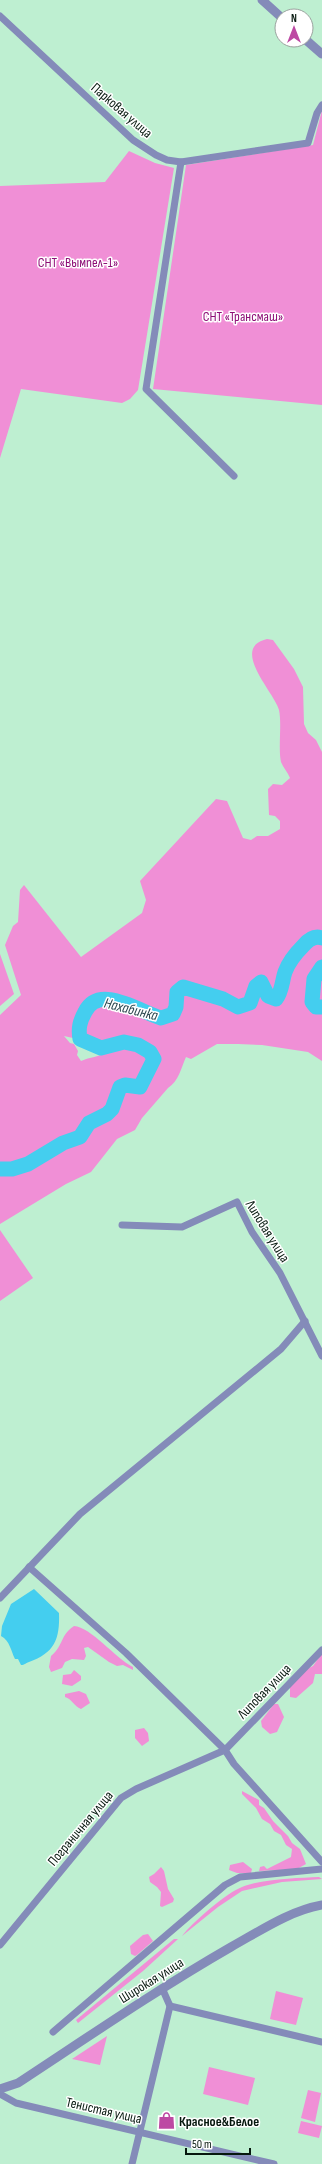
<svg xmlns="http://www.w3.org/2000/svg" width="322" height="2164" font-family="'Sofia Sans Condensed',sans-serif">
	<rect width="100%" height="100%" fill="#beefd1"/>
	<g fill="#f08fd6" fill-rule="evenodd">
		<path d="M322 110V405L153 389 186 165 313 145Z"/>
		<path d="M129 151 155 163 174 168 138 390 130 399 122 403 21 389 0 458V186L105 182Z"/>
		<path d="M267 639 273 640 294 669 303 687 304 724 308 733 316 740 322 752V1061L308 1052 262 1045 238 1044H217L191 1059 186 1057C181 1068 179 1081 168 1088L142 1118 135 1130 117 1139 91 1172 66 1184 0 1224V1015L21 995 5 945 13 926 18 922 20 890 24 885 81 957 142 913 146 900 140 881 216 799 227 801 243 838 251 840 257 836H268L280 829V821L275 816 269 815 268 789 273 784 282 785 290 778C288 773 283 767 281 762 278 749 282 723 279 710 275 693 229 648 267 639ZM79 1033 80 1039C87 1043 99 1044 107 1044V1052C99 1057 90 1057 81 1061L77 1055 78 1051 74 1044 70 1043 64 1036 73 1038Z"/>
		<path d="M0 954 14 994 0 1006Z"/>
		<path d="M0 1230 33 1278 0 1301Z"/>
		<path d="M74 1626C91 1627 115 1658 133 1667V1670L123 1665 117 1666 109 1662 88 1647 84 1648 86 1656 84 1660 72 1659 65 1662 62 1668 51 1672 49 1667 51 1656C64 1645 60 1635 74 1626Z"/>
		<path d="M322 1653V1674H315L313 1683 296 1698 290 1697V1686L307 1669 313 1666Z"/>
		<path d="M74 1670 81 1676V1680L72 1686 62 1684 63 1675 71 1674Z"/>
		<path d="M79 1691 86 1694 90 1703 81 1709C74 1706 72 1699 65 1697V1694Z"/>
		<path d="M274 1704H278L284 1717 277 1732 270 1734 262 1727 261 1721Z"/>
		<path d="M144 1728 148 1733 149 1741 142 1746 135 1738V1730Z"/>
		<path d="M242 1791 259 1800V1805L264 1808 273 1821 288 1836 292 1843 300 1849 306 1864 297 1869 259 1871 260 1867 264 1866 267 1869 291 1857 292 1849 286 1845 281 1835 274 1831 270 1824 262 1819 256 1808 242 1794Z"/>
		<path d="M243 1862 252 1869 251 1873H237L229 1870 230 1865Z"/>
		<path d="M161 1867 164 1871 168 1889 174 1899 173 1902 162 1907 160 1906 161 1892 157 1887 150 1882 149 1877 154 1874Z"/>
		<path d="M319 1877 322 1879 282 1882 242 1891 218 1907 182 1936C193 1922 226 1893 242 1887 261 1879 298 1878 319 1877Z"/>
		<path d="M148 1934 153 1941 137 1955 135 1956 131 1954 130 1946 143 1935Z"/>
		<path d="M174 1939H178L143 1971 78 2023 76 2020Z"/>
		<path d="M276 1991 303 1998 296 2025 270 2019Z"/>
		<path d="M107 2036 100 2065 72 2059Z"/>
		<path d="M209 2067 255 2078 248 2105 203 2094Z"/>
		<path d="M308 2090 321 2093 315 2122 301 2118Z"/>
		<path d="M301 2121 322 2126 319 2138 298 2133Z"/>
	</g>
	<path fill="#44ceef" d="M34 1589 59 1613C60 1640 54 1653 29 1662 25 1663 25 1665 21 1665L18 1659H15C11 1651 10 1641 1 1636L2 1626 11 1604Z"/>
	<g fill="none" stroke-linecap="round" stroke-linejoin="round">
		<g stroke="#44ceef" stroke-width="15">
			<path d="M322 967 314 979 312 1002 316 1007H322"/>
			<path d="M0 1169H12L28 1164 63 1143 80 1137 89 1123 107 1114 112 1109 120 1087 125 1085 140 1087 154 1059 150 1052 138 1045 124 1042 101 1048 80 1039C78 1028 80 1021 85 1012 99 983 140 1012 161 1018L173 1014 176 1007 177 992 183 987 223 999 238 1007 250 1003 256 986 261 982 268 996 276 999C282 992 282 981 285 972 289 961 295 954 303 946 308 940 314 935 322 938"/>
		</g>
		<g stroke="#848bb9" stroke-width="7">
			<path d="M0 16 133 140 156 155 167 160 181 162 308 143 317 113 322 105"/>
			<path d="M181 162 146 389 234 476"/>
			<path d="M122 1225 182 1227 237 1202 252 1232 280 1273 322 1356"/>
			<path d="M29 1567 126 1653 225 1750 234 1764 322 1862"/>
			<path d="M0 1598 80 1514 281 1349 305 1321"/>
			<path d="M0 1945 121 1798 136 1789 225 1750 322 1650"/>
			<path d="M170 2006 322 2042"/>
			<path d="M53 2032 225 1885 240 1877 322 1869"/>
			<path d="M0 2094 16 2103 274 2164"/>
			<path d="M132 2164 170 2006 162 1988"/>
		</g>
		<g stroke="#848bb9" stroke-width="9">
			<path d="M262 0 282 18"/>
			<path d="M306 40 322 54"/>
			<path d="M0 2089 18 2083C88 2037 158 1989 231 1947 260 1931 289 1911 322 1905"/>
		</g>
	</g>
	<defs>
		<symbol id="shop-bare" viewBox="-9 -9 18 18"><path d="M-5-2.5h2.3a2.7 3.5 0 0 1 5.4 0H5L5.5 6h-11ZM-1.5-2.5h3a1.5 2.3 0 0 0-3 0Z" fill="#bd49a3" stroke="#fff" stroke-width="2.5" paint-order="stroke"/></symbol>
	</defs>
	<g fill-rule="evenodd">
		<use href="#shop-bare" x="154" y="2108" width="25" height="25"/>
	</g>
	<g text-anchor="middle" stroke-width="3" stroke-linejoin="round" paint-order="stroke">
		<g font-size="14" fill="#06180e" stroke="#fff">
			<text transform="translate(122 110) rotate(41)" y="5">Парковая улица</text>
			<text transform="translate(268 1231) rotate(58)" y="5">Липовая улица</text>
			<text transform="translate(264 1691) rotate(-46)" y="5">Липовая улица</text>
			<text transform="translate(80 1828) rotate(-50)" y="5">Пограничная улица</text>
			<text transform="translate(151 1980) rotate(-32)" y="5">Широкая улица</text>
			<text transform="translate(104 2110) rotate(13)" y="5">Тенистая улица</text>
		</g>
		<g font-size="14" fill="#8d0e76" stroke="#fff">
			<text x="78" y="267">СНТ «Вымпел-1»</text>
			<text x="243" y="321">СНТ «Трансмаш»</text>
		</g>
		<g font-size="14" font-weight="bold" fill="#06180e" stroke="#fff" text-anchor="start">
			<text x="179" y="2126">Красное&amp;Белое</text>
		</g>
		<g font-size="15" font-style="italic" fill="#2a464e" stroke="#fff">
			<text transform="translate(131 1009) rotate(14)" y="5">Нахабинка</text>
		</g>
	</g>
	<g transform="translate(294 28)"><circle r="19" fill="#ffffff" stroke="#9ba39f"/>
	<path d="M0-3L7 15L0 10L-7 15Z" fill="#bd49a3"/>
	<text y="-6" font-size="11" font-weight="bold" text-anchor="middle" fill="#06180e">N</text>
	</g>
	<path d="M186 2148v6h64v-6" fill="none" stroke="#06180e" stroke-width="2"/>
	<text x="192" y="2148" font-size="12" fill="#06180e" stroke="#ffffff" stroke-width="3" paint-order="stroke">50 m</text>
</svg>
